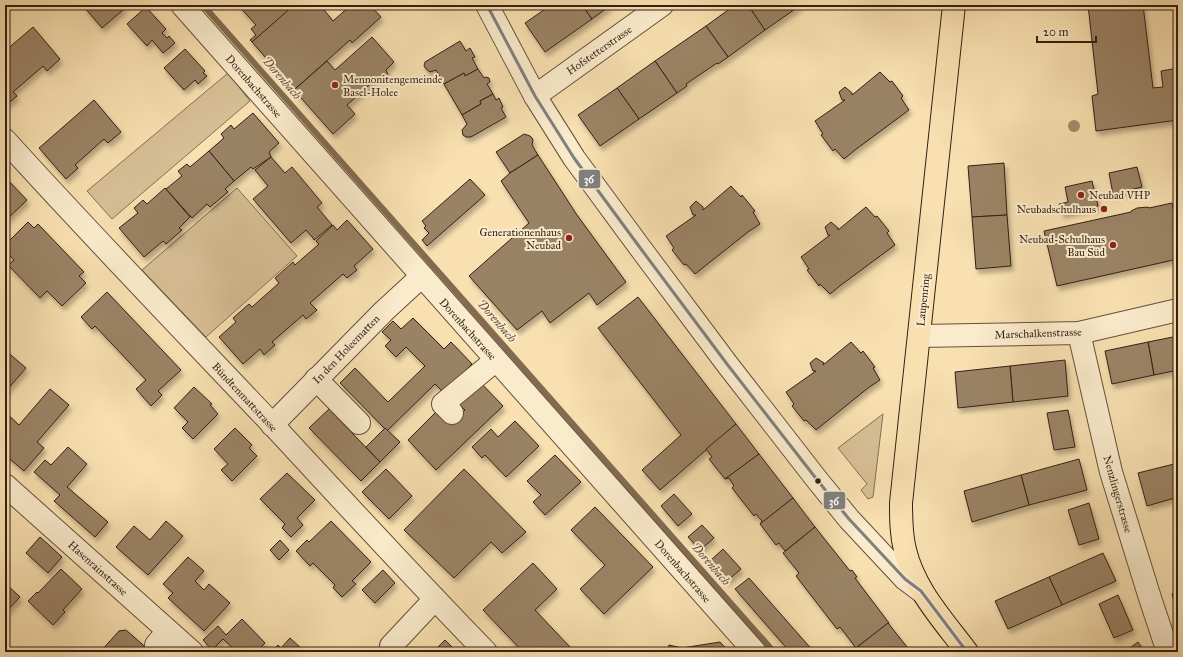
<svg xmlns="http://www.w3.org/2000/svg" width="1183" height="657" font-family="'IM FELL Great Primer',serif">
	<defs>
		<filter id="shadow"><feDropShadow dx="2.5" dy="4.5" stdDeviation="2" flood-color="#0004"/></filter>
	</defs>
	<rect width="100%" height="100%" fill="#f8e0b0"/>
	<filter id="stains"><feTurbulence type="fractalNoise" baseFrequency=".005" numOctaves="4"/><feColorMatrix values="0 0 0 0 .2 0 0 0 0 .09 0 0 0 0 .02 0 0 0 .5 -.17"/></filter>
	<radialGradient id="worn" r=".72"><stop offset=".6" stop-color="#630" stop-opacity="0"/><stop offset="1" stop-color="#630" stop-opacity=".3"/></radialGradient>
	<g fill="#d7bf95" stroke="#866f54">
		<path d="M228 73 250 101 112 219 87 191Z"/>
		<path d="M237 188 297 256 206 337 142 270Z"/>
		<path d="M883 414 873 497 868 499 861 490 867 484 838 448Z"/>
	</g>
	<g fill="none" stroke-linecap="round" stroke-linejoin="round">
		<path stroke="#826b51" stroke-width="6" d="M203 5 774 652"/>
	</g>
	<g fill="#9a8365" stroke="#351f13" filter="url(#shadow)">
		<path d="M86 5H126L122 9 123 10 102 28 84 7Z"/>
		<path d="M238 5H283L288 11 252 42 250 40 256 35 251 29 256 25Z"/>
		<path d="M294 5H320L333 21 351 5H370L381 17 352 43 350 40 294 90 252 42Z"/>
		<path d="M551 5H582L592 19 545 52 525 23Z"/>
		<path d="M582 5H611L592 19Z"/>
		<path d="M735 5H748L765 30 728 57 706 26Z"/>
		<path d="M748 5H801L765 30Z"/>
		<path d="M1088 5H1143L1153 88 1163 87 1161 71 1178 68V120L1096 131 1092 96 1098 94Z"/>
		<path d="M146 7 166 29 162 33 167 38 169 36 175 43 163 53 152 40 147 46 127 24Z"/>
		<path d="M706 26 728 57 718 64 717 63 686 84 687 86 677 93 655 61Z"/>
		<path d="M33 27 60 59 47 71 43 66 13 92 17 96 5 106V51Z"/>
		<path d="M372 37 394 62 386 70 388 75 386 78 381 79 378 77 347 105 355 114 333 134 294 90 327 61 335 70Z"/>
		<path d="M460 41 466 51 470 48 475 57 472 58 478 69 465 76 464 73 444 84 436 70 430 72 426 69 424 66 425 62Z"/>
		<path d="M185 49 205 71 203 73 207 76 198 84 195 80 184 90 164 68Z"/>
		<path d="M655 61 677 93 639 119 617 88Z"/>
		<path d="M478 69 484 78 486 77 489 78 490 82 487 84 493 94 480 101 481 104 462 115 444 84 464 73 465 76Z"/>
		<path d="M880 72 890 82 892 81 903 96 901 98 909 110 855 150 844 159 835 149 833 151 821 135 823 134 815 121 845 100H842L839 92 845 87 852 93V95Z"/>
		<path d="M617 88 639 119 600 146 578 115Z"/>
		<path d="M493 94 496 100 499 98 503 107 501 108 506 117 471 137H466L463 135 462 130 467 124 462 115 481 104 480 101Z"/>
		<path d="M94 100 121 132 108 143 104 139 75 165 78 168 66 179 39 148Z"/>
		<path d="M253 113 279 143 269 152 271 157 253 169 251 167 234 181 209 151 224 138 221 134 231 125 234 129Z"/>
		<path d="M524 134 530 136 532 138 533 140 532 145 538 155 510 173 496 152Z"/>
		<path d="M209 151 234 181 225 189 228 192 210 207 207 204 192 218 166 189 182 176 178 171 187 164 190 167Z"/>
		<path d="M538 155 577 215 626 282 597 305 589 293 550 323 542 311 517 330 469 276 529 223 501 181 510 173Z"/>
		<path d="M271 157 285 173 292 167 322 203 317 207 332 225 314 240 313 238 306 230 291 243 253 199 268 186 255 170Z"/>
		<path d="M1004 163 1007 215 972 217 968 166Z"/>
		<path d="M1137 167 1142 187 1113 194 1109 173Z"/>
		<path d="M5 177 27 200 5 221Z"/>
		<path d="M470 179 485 195 427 246 422 240 429 233 424 228 426 226 422 221Z"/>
		<path d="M1092 181 1098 206 1062 214 1059 204 1068 202 1065 187Z"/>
		<path d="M731 186 741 197 742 195 755 211 753 212 760 224 748 232 695 274 686 264 684 265 672 250 674 248 666 236 696 215H693L690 207 696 201 703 207V210Z"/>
		<path d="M165 188 190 217 179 228 182 230 166 244 163 241 144 257 119 228 138 213 134 208 143 200 147 204Z"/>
		<path d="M1172 203 1175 218H1178V259L1057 286 1044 231 1131 212V211L1137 208 1148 207 1149 208Z"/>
		<path d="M866 207 875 217 877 216 889 231 887 233 895 245 841 285 830 294 820 284 819 286 807 270 809 269 801 257 830 235H828L825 227 831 222 838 228V230Z"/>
		<path d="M1007 215 1011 266 976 269 972 217Z"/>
		<path d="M347 220 373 249 354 266 357 270 347 278 343 274 310 303 317 310 306 319 303 315 272 342 275 345 264 355 260 349 243 364 219 337 236 322 233 318 249 304 252 307 279 283 275 278 293 262 295 265 319 244 316 241 333 225 337 230Z"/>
		<path d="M28 222 34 228 38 224 84 272 79 276 86 283 62 306 47 291 40 298 8 265 14 260 5 250V245Z"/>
		<path d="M107 292 181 370 158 391 162 395 151 406 136 389 146 380 95 326 92 329 81 317Z"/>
		<path d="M638 297 736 424 660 490 642 470 681 435 598 328Z"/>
		<path d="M413 318 444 349 451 342 472 364 459 377 447 396 435 384 387 431 340 383 355 368 388 402 425 366 406 347 396 357 385 346 391 340 382 332 393 321 401 329Z"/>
		<path d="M1178 336V370L1154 375 1148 342Z"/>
		<path d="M851 342 861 353 863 351 875 367 873 368 880 380 868 388 816 430 806 420 804 421 792 406 794 404 786 392 816 371H813L810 363 816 358 824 363 823 365Z"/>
		<path d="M1148 342 1154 375 1112 384 1105 351Z"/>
		<path d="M5 350 26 368 5 392Z"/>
		<path d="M1065 360 1068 396 1013 402 1010 366Z"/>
		<path d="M1010 366 1013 402 958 408 955 372Z"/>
		<path d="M477 379 503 406 436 470 408 440 438 410 451 424 465 410 459 404Z"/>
		<path d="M194 387 212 404 210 405 218 414 193 439 182 428 188 422 174 408Z"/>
		<path d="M50 389 69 405 37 442 44 448 24 471 5 455V412L19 425Z"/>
		<path d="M329 409 380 462 361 481 309 428Z"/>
		<path d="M1068 410 1075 447 1054 450 1047 413Z"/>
		<path d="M515 421 539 446 506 477 485 455 482 458 472 447 491 429 498 437Z"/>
		<path d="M736 424 759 454 725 479 709 459 712 457 706 449Z"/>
		<path d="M235 428 252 445 249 448 257 456 232 481 221 470 228 464 214 449Z"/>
		<path d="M385 428 400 442 380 462 366 447Z"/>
		<path d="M68 447 87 464 67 487 108 522 95 537 54 501 60 495 34 472 45 460 51 465Z"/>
		<path d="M759 454 793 498 760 524 762 521 756 514 754 516 732 488 734 486 729 478 725 479Z"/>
		<path d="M555 455 581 482 545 515 533 502 541 495 527 481Z"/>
		<path d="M1079 459 1087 490 1029 505 1021 475Z"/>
		<path d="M1178 463V497L1147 506 1138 473Z"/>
		<path d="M386 469 412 496 389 519 362 492Z"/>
		<path d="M464 469 526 532 502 553 491 542 454 578 404 530Z"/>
		<path d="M287 473 315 500 297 518 303 525 291 537 282 528 285 524 260 499Z"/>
		<path d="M1021 475 1029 505 972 522 964 491Z"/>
		<path d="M674 494 692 514 678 526 661 506Z"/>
		<path d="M793 498 815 527 785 551 779 543 776 545 760 524Z"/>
		<path d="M1089 503 1099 539 1079 545 1068 510Z"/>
		<path d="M595 507 653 567 604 614 580 589 605 565 571 530Z"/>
		<path d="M166 521 183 536 148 575 116 547 134 526 150 540Z"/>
		<path d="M331 521 371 562 352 581 356 584 342 597 333 588 335 585 313 563 310 566 296 551 307 540 309 542Z"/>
		<path d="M702 525 714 538 700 550 688 537Z"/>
		<path d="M815 527 850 571 852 570 857 577 855 578 889 623 856 648 840 627 837 629 796 576 799 573 783 553Z"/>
		<path d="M40 537 62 557 48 573 26 553Z"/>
		<path d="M280 540 289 550 279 560 270 550Z"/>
		<path d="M723 549 741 569 727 581 710 561Z"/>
		<path d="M1103 553 1116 581 1062 605 1049 577Z"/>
		<path d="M188 557 204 571 195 581 204 590 209 584 230 603 204 631 168 598 173 593 163 584Z"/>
		<path d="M533 563 557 589 535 610 570 647 565 652H523L483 610Z"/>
		<path d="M61 569 82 589 63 610 65 612 53 625 28 601 37 592 38 593Z"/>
		<path d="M383 570 395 583 375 603 362 590Z"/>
		<path d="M1049 577 1062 605 1008 629 995 601Z"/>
		<path d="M749 578 814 652H790L735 589Z"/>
		<path d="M5 583 20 597 5 613Z"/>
		<path d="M1178 592V614L1172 594Z"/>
		<path d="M1118 595 1133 630 1114 638 1099 604Z"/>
		<path d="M242 619 265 643 256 652H237L223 639 212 650 203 640 218 626 226 635Z"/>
		<path d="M888 623 911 652H851L856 648Z"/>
		<path d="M126 630 150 651 149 652H100L119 631Z"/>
		<path d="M290 638 304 651 303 652H272L278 645 281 648Z"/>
		<path d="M445 640 457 652H433Z"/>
		<path d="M720 642 729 652H667L669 645 682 648Z"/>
		<path d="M1138 642 1145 652H1124Z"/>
	</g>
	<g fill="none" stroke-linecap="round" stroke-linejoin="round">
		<defs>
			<g id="minor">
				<path d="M182 5 755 652"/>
				<path d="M487 5 535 96 574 158 641 249 727 364 818 481 849 519 905 579 921 591"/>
				<path d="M535 96 662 5"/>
				<path d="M5 140C92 236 182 329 271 423 342 500 413 577 486 652"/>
				<path d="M1079 333 1111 472 1150 598 1168 652"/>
				<path d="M919 336 1079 333 1178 310"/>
				<path d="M316 379 359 423"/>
				<path d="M452 413 443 404 496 360"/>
				<path d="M272 425 384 311 422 276"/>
				<path d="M5 485 192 652"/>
				<path d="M156 645 168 631"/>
				<path d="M391 646 435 599"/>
			</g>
			<path id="major" d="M954 5 901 503C901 519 901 534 905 550 914 589 943 620 967 652"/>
		</defs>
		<use href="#minor" stroke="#664f3a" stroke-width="24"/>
		<use href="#major" stroke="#351f13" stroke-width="24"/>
		<use href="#minor" stroke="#faebcc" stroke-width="22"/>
		<use href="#major" stroke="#f8e0b0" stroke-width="22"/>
		<defs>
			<path id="bus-1" d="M487 5 535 96 574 158 641 249 727 364 818 481 849 519 905 579 921 591 967 652"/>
		</defs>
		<use href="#bus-1" stroke="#faebcc" stroke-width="6"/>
		<use href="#bus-1" stroke="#808080" stroke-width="3"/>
	</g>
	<circle fill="#a38c6c" cx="1074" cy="126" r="6"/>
	<g fill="#8f2418" stroke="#faebcc" stroke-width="1.5">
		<circle cx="335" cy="85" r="4"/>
		<circle cx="1081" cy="195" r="4"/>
		<circle cx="1104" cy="209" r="4"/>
		<circle cx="569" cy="238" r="4"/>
		<circle cx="1113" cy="245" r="4"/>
	</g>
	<circle fill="#351f13" stroke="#faebcc" stroke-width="1.5" cx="818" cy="481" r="3.5"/>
	<g text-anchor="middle" stroke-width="4" stroke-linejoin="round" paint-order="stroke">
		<g font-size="11" fill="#351f13" stroke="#faebcc">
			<text transform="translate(599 50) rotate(-35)" y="4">Hofstetterstrasse</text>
			<text transform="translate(254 86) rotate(49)" y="4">Dorenbachstrasse</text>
			<text transform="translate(923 300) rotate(-84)" y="4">Laupenring</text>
			<text transform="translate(468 329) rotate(48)" y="4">Dorenbachstrasse</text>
			<text transform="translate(1038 333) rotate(-2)" y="4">Marschalkenstrasse</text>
			<text transform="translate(346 349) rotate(-46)" y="4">In den Holeematten</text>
			<text transform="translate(245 397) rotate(47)" y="4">Bündtenmattstrasse</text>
			<text transform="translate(1118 494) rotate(74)" y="4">Nenzlingerstrasse</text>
			<text transform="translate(98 568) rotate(42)" y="4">Hasenrainstrasse</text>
			<text transform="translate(683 571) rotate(49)" y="4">Dorenbachstrasse</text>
		</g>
		<g font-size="11" fill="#351f13" stroke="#faebcc" text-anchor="end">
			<text x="343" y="83" text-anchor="start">Mennonitengemeinde<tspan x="343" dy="13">Basel-Holee</tspan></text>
			<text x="1089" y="199" text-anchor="start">Neubad VHP</text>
			<text x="1096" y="213">Neubadschulhaus</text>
			<text x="561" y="236">Generationenhaus<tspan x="561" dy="13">Neubad</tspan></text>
			<text x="1105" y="243">Neubad-Schulhaus<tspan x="1105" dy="13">Bau Süd</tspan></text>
		</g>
		<g font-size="12" font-style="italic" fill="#624b37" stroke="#faebcc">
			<text transform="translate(282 78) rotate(49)" y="4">Dorenbach</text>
			<text transform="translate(497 321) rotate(49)" y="4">Dorenbach</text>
			<text transform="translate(711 564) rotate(49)" y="4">Dorenbach</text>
		</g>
	</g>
	<g stroke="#faebcc" stroke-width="1.5">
		<rect x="578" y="169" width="23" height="20" rx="4" fill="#808080"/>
		<rect x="823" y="491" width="23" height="19" rx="4" fill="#808080"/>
	</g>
	<g font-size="11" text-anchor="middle" font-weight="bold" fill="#fff">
		<text x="589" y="183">36</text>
		<text x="834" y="505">36</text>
	</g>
	<rect width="1183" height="657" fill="none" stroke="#f8e0b0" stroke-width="20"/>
	<rect x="6" y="6" width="1171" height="645" fill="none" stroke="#351f13" stroke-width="2"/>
	<rect x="10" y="10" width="1163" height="637" fill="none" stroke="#351f13"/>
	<path d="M1037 36v6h59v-6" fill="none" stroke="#351f13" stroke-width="2"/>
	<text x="1043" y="36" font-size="12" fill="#351f13" stroke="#faebcc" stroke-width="3" paint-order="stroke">20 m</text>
	<rect width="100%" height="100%" filter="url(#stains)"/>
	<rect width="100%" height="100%" fill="url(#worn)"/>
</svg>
